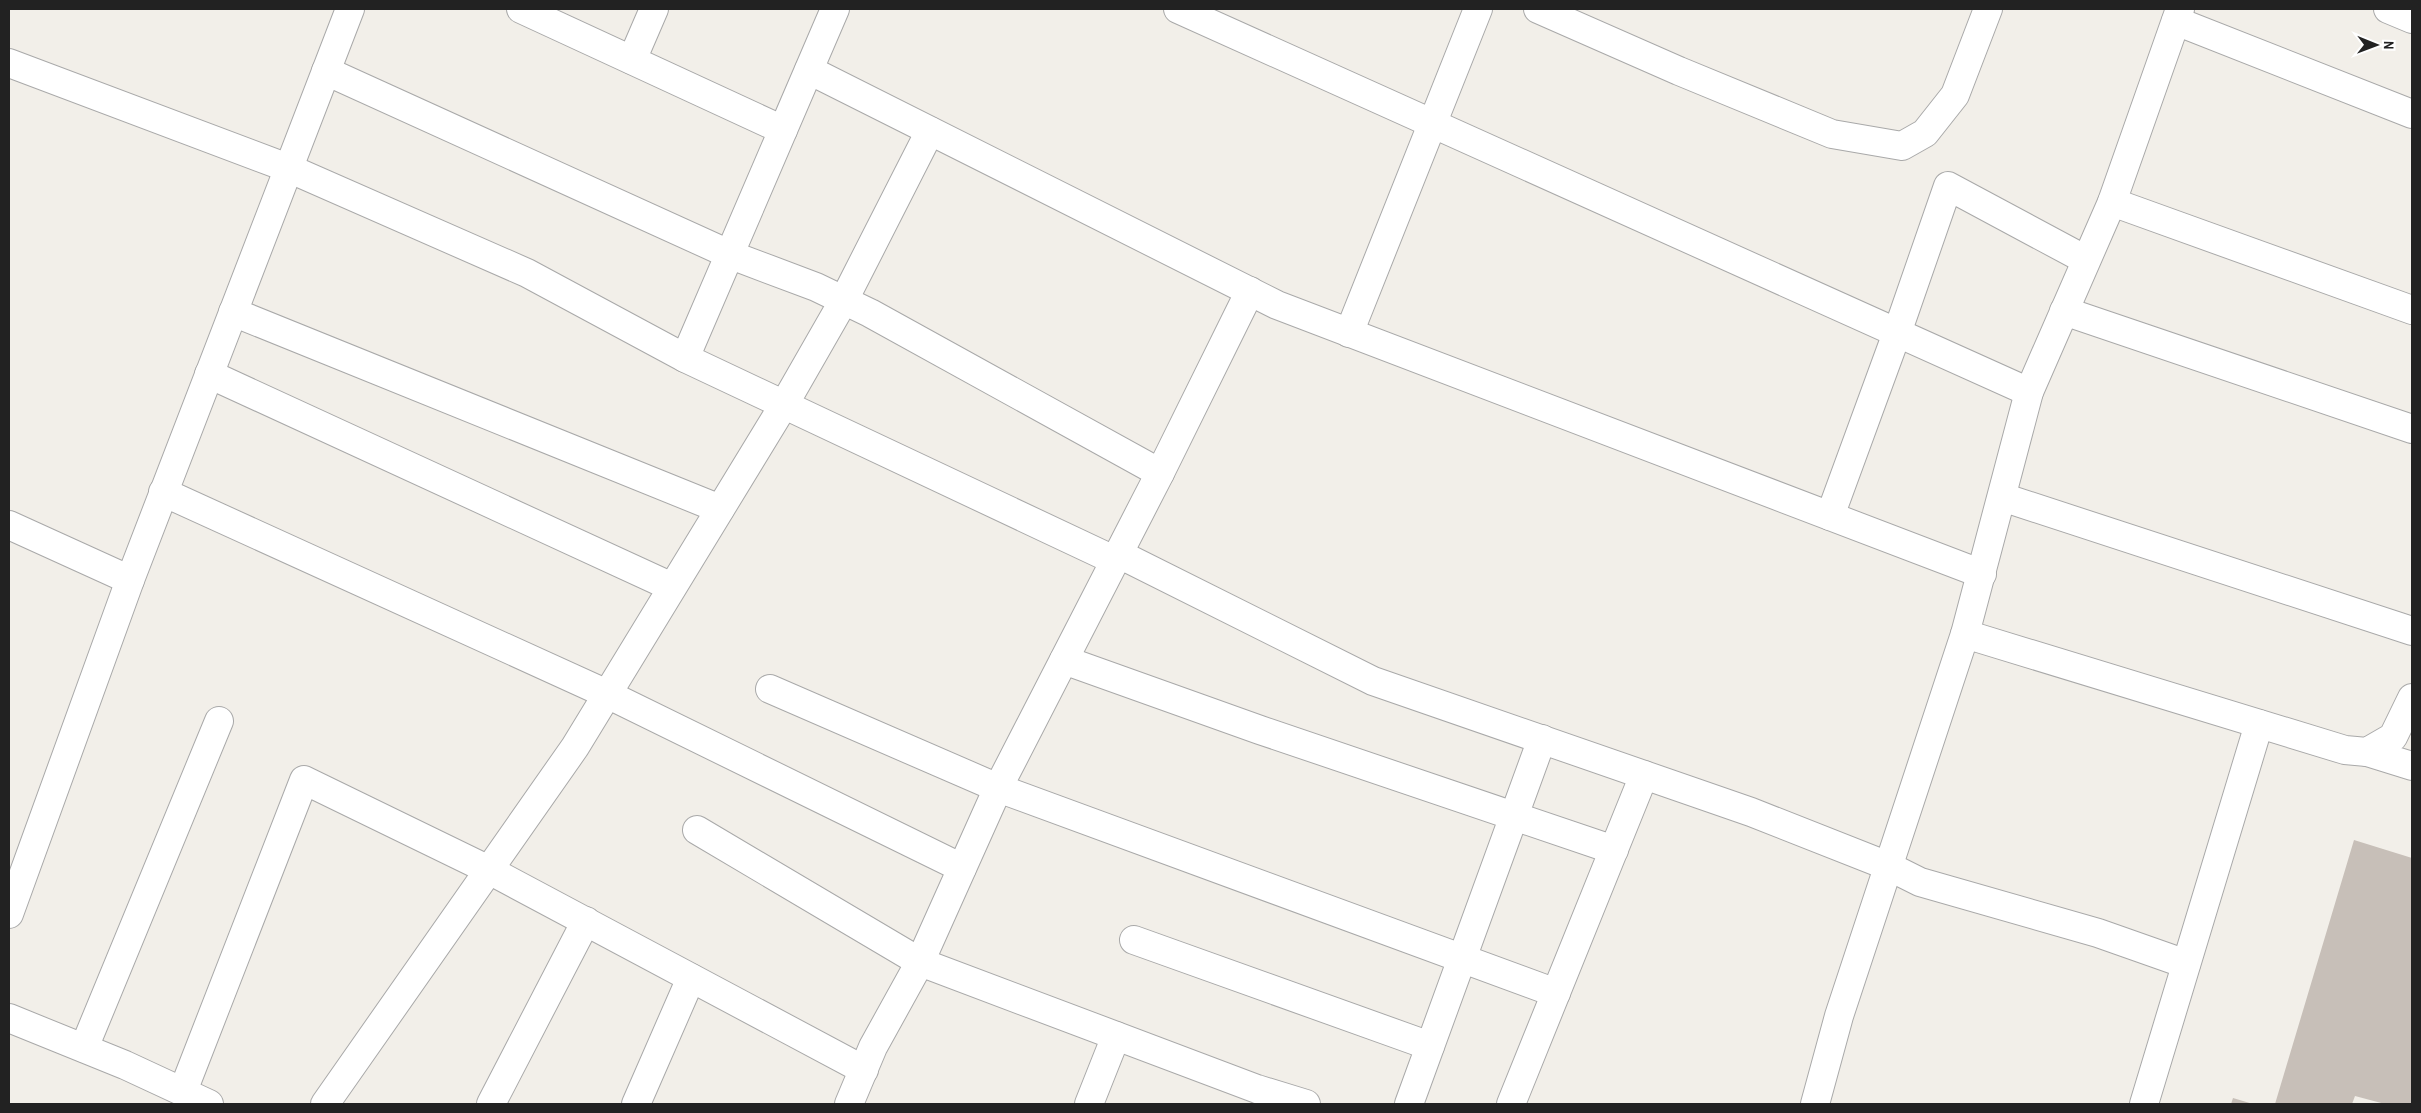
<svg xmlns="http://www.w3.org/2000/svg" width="2421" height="1113" font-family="'Archivo Narrow',sans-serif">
	<rect width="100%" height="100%" fill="#f2efe9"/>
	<g fill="#c7bfb8">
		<path d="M2354 840 2412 858V1104H2385L2355 1096 2352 1104H2275Z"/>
		<path d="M2233 1098 2253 1104H2231Z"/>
	</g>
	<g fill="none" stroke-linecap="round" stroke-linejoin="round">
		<defs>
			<g id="street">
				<path d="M521 9 783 130"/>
				<path d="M1178 9 2029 392"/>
				<path d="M1538 9 1679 71 1832 134 1902 146 1925 133 1955 95 1988 9"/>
				<path d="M2388 9 2412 19"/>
				<path d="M2176 21 2412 114"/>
				<path d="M632 60 654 9"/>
				<path d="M9 63 288 168 527 273 685 358 1116 561"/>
				<path d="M809 70 1277 305 1982 574"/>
				<path d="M326 71 731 255 816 287 870 313 1160 473"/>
				<path d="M2112 202 2412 310"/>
				<path d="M2064 311 2412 429"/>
				<path d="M233 312 720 509"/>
				<path d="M1349 333 1478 9"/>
				<path d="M685 358 835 9"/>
				<path d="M209 374 672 587"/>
				<path d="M163 492 607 694 962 868"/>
				<path d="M2002 497 2412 631"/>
				<path d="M1830 516 1897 333 1948 186 2086 260"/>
				<path d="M9 525 130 580"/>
				<path d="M1119 554 1373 681 1751 812 1888 866 1920 882 2098 933 2186 964"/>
				<path d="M1965 634 2345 750 2367 752 2393 737 2412 698"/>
				<path d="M1064 660 1260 730 1614 850"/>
				<path d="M770 689 998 788 1556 993"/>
				<path d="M2367 752 2412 766"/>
				<path d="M697 830 920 962 1257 1089 1306 1104"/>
				<path d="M9 914 130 580 350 9"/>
				<path d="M1134 940 1430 1046"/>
				<path d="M9 1018 125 1065 209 1104"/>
				<path d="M84 1048 219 721"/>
				<path d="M183 1091 304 780 489 870 864 1070"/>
				<path d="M325 1104 575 747 785 403 844 300 930 131"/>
				<path d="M491 1104 586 921"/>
				<path d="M636 1104 691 978"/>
				<path d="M849 1104 873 1047 920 962 998 788 1160 473 1250 291"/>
				<path d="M1089 1104 1116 1036"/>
				<path d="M1409 1104 1542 739"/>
				<path d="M1511 1104 1644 775"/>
				<path d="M1815 1104 1839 1016 1965 634 2029 392 2112 202 2180 9"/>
				<path d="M2144 1104 2259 724"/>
			</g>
		</defs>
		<use href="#street" stroke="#a9a9a9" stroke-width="30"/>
		<use href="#street" stroke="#fff" stroke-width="28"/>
	</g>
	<rect width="2421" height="1113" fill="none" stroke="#222222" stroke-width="20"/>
	<g transform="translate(2376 45) rotate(91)" stroke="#ffffff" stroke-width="4" paint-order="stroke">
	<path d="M0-4L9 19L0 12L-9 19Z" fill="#222222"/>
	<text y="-8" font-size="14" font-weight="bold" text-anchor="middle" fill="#222222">N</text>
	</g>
</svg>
